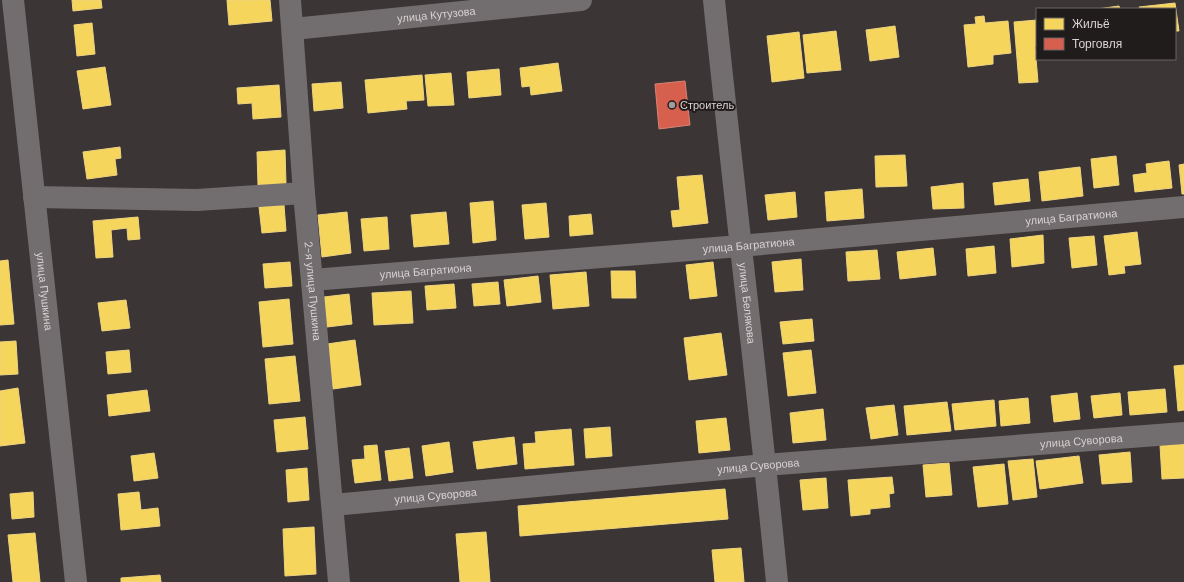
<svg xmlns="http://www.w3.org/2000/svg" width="1184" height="582" font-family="'DM Sans',sans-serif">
	<rect width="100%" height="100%" fill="#3b3535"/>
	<g fill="#f6d55c" stroke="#eed480">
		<path d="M72 0H101L102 8 73 11Z"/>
		<path d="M227 0H270L272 21 229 25Z"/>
		<path d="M1175 3 1179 31H1175V9H1140L1139 7Z"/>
		<path d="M1119 6 1120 9H1097Z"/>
		<path d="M984 16 985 23 1008 21 1011 53 993 55V64L968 67 964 25 976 24 975 17Z"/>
		<path d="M1037 20V46H1035L1038 82 1019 83 1014 22Z"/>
		<path d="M92 23 95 54 77 56 74 25Z"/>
		<path d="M895 26 899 57 870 61 866 30Z"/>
		<path d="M836 31 841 70 807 73 803 35Z"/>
		<path d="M799 32 804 78 772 82 767 36Z"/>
		<path d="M558 63 562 91 531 95 530 86 522 87 520 68Z"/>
		<path d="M105 67 111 105 83 109 77 71Z"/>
		<path d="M499 69 501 95 469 98 467 72Z"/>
		<path d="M451 73 454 105 428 106 425 75Z"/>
		<path d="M422 75 424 100 406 101 407 109 368 113 365 80Z"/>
		<path d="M341 82 343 108 314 111 312 84Z"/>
		<path d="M279 85 281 117 253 119 252 103 238 104 237 88Z"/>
		<path d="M120 147 121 158 115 159 117 175 87 179 83 152Z"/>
		<path d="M285 150 286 184 258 185 257 152Z"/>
		<path d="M905 155 907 186 876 187 875 156Z"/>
		<path d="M1116 156 1119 185 1094 188 1091 159Z"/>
		<path d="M1169 161 1172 188 1135 192 1133 175 1147 173 1146 164Z"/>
		<path d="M1184 164V194H1182L1179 165Z"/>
		<path d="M1080 167 1083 196 1042 201 1039 172Z"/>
		<path d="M702 175 708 223 673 227 671 211 680 210 677 177Z"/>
		<path d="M1028 179 1030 201 995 205 993 183Z"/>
		<path d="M963 183 964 208 933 209 931 187Z"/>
		<path d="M862 189 864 218 827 221 825 192Z"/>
		<path d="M795 192 797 217 768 220 765 195Z"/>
		<path d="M493 201 496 240 473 243 470 203Z"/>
		<path d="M546 203 549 237 525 239 522 205Z"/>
		<path d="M284 205 286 231 262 233 259 207Z"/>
		<path d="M347 212 351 253 322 257 318 215Z"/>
		<path d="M446 212 449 244 414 247 411 215Z"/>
		<path d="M591 214 593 234 570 236 569 216Z"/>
		<path d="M138 217 140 239 128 240 127 228 111 230 113 257 96 258 93 221Z"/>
		<path d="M387 217 389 249 364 251 361 219Z"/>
		<path d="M1137 232 1141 264 1124 266 1125 273 1109 275 1104 236Z"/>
		<path d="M1043 235 1044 263 1012 267 1010 239Z"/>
		<path d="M1094 236 1097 265 1072 268 1069 238Z"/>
		<path d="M994 246 996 273 968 276 966 249Z"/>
		<path d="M933 248 936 275 900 279 897 252Z"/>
		<path d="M877 250 880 279 848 281 846 252Z"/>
		<path d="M801 259 803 290 775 292 772 262Z"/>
		<path d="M8 260 14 324 0 325V261Z"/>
		<path d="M290 262 292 286 265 288 263 264Z"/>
		<path d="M713 262 717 296 690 299 686 265Z"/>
		<path d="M611 271H635L636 298H612Z"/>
		<path d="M586 272 589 306 553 309 550 275Z"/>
		<path d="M538 276 541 302 507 306 504 280Z"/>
		<path d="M498 282 500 304 474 306 472 284Z"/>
		<path d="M454 284 456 308 427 310 425 286Z"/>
		<path d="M411 291 413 323 374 325 372 293Z"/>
		<path d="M349 294 352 324 327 327 324 297Z"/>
		<path d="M289 299 293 344 263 347 259 302Z"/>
		<path d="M126 300 130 328 102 331 98 303Z"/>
		<path d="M812 319 814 341 783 344 780 322Z"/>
		<path d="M721 333 727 375 689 380 684 338Z"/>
		<path d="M355 340 361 385 333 389 327 344Z"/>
		<path d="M16 341 18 374 0 375V342Z"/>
		<path d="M129 350 131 372 108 374 106 352Z"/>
		<path d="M811 350 816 393 788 396 783 353Z"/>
		<path d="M295 356 300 401 269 404 265 359Z"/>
		<path d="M1184 365V410L1178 411 1174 366Z"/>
		<path d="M18 388 25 443 0 446V391Z"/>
		<path d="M1165 389 1167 412 1130 415 1128 392Z"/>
		<path d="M147 390 150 411 109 416 107 395Z"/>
		<path d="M1077 393 1080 419 1054 422 1051 396Z"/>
		<path d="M1120 393 1122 415 1094 418 1091 396Z"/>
		<path d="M1028 398 1030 423 1001 426 999 401Z"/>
		<path d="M994 400 996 426 955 430 952 404Z"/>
		<path d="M947 402 951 431 907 435 904 406Z"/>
		<path d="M894 405 898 435 871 439 866 408Z"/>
		<path d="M823 409 826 440 793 443 790 413Z"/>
		<path d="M305 417 308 449 277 452 274 420Z"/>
		<path d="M726 418 730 450 699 453 696 421Z"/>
		<path d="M610 427 612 456 586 458 584 429Z"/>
		<path d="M571 429 574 465 525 469 523 444 536 443 535 432Z"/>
		<path d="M514 437 517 464 477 469 473 442Z"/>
		<path d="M449 442 453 472 426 476 422 446Z"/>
		<path d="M1184 444V478L1162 479 1160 445Z"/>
		<path d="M377 445 381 480 355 483 352 460 365 459 364 446Z"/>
		<path d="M409 448 413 478 389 481 385 451Z"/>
		<path d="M1130 452 1132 482 1102 484 1099 455Z"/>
		<path d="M154 453 158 478 134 481 131 456Z"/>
		<path d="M1079 456 1083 483 1040 489 1036 461Z"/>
		<path d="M1033 459 1037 497 1013 500 1008 461Z"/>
		<path d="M949 463 952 495 926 497 923 465Z"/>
		<path d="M1004 464 1008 504 978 507 973 467Z"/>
		<path d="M307 468 309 500 288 502 286 470Z"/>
		<path d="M892 477 894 493 889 494 890 507 870 509V514L851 516 848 480Z"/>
		<path d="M826 478 828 508 803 510 800 480Z"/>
		<path d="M725 489 728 519 520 536 518 506Z"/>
		<path d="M33 492 34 517 12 519 10 494Z"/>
		<path d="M139 492 141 510 158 508 160 526 121 530 118 494Z"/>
		<path d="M314 527 316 574 285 576 283 529Z"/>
		<path d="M486 532 490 582H460L456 534Z"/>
		<path d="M35 533 40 582H13L8 535Z"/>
		<path d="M741 548 744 582H715L712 550Z"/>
		<path d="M160 575 161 582H121V578Z"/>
	</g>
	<path fill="#d6604d" stroke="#d78275" d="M685 81 690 125 659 129 655 84Z"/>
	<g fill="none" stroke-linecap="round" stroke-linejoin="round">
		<g stroke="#726d6e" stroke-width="22">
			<path id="s1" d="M13 0 76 582"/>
			<path id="s2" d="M290 0 304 193 339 582"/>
			<path id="s3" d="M714 0C734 194 758 388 777 582"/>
			<path id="s4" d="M293 29 581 0"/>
			<path d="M34 197 197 200 304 193"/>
			<path id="s5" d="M312 280 740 246 1184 207"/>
			<path id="s6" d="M333 505 765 465 1184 433"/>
		</g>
	</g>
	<circle fill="#a29b9c" stroke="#211c1c" stroke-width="1.5" cx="672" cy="105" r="4"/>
	<g text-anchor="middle" stroke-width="4" stroke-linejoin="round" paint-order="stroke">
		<g font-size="11" fill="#dad2d3" stroke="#211c1c">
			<text dy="4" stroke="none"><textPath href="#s4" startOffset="144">улица Кутузова</textPath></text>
			<text dy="4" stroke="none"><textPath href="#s5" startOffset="762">улица Багратиона</textPath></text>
			<text dy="4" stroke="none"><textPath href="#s5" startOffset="438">улица Багратиона</textPath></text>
			<text dy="4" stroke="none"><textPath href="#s5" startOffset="114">улица Багратиона</textPath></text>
			<text dy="4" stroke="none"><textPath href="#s1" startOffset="293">улица Пушкина</textPath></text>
			<text dy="4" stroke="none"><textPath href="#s2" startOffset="292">2-я улица Пушкина</textPath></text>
			<text dy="4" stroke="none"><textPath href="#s3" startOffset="305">улица Белякова</textPath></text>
			<text dy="4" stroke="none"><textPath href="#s6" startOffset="751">улица Суворова</textPath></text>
			<text dy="4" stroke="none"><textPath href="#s6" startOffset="427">улица Суворова</textPath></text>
			<text dy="4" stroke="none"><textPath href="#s6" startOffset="103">улица Суворова</textPath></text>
		</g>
		<g font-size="11" fill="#dad2d3" stroke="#211c1c" text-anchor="start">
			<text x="680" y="109">Строитель</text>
		</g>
	</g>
	<rect x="1036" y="8" width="140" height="52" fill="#211c1c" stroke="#6b6565"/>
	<rect x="1044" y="18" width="20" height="12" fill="#f6d55c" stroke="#6b6565"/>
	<text x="1072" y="28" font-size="12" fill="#dad2d3">Жильё</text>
	<rect x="1044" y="38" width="20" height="12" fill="#d6604d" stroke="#6b6565"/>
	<text x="1072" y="48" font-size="12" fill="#dad2d3">Торговля</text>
</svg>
